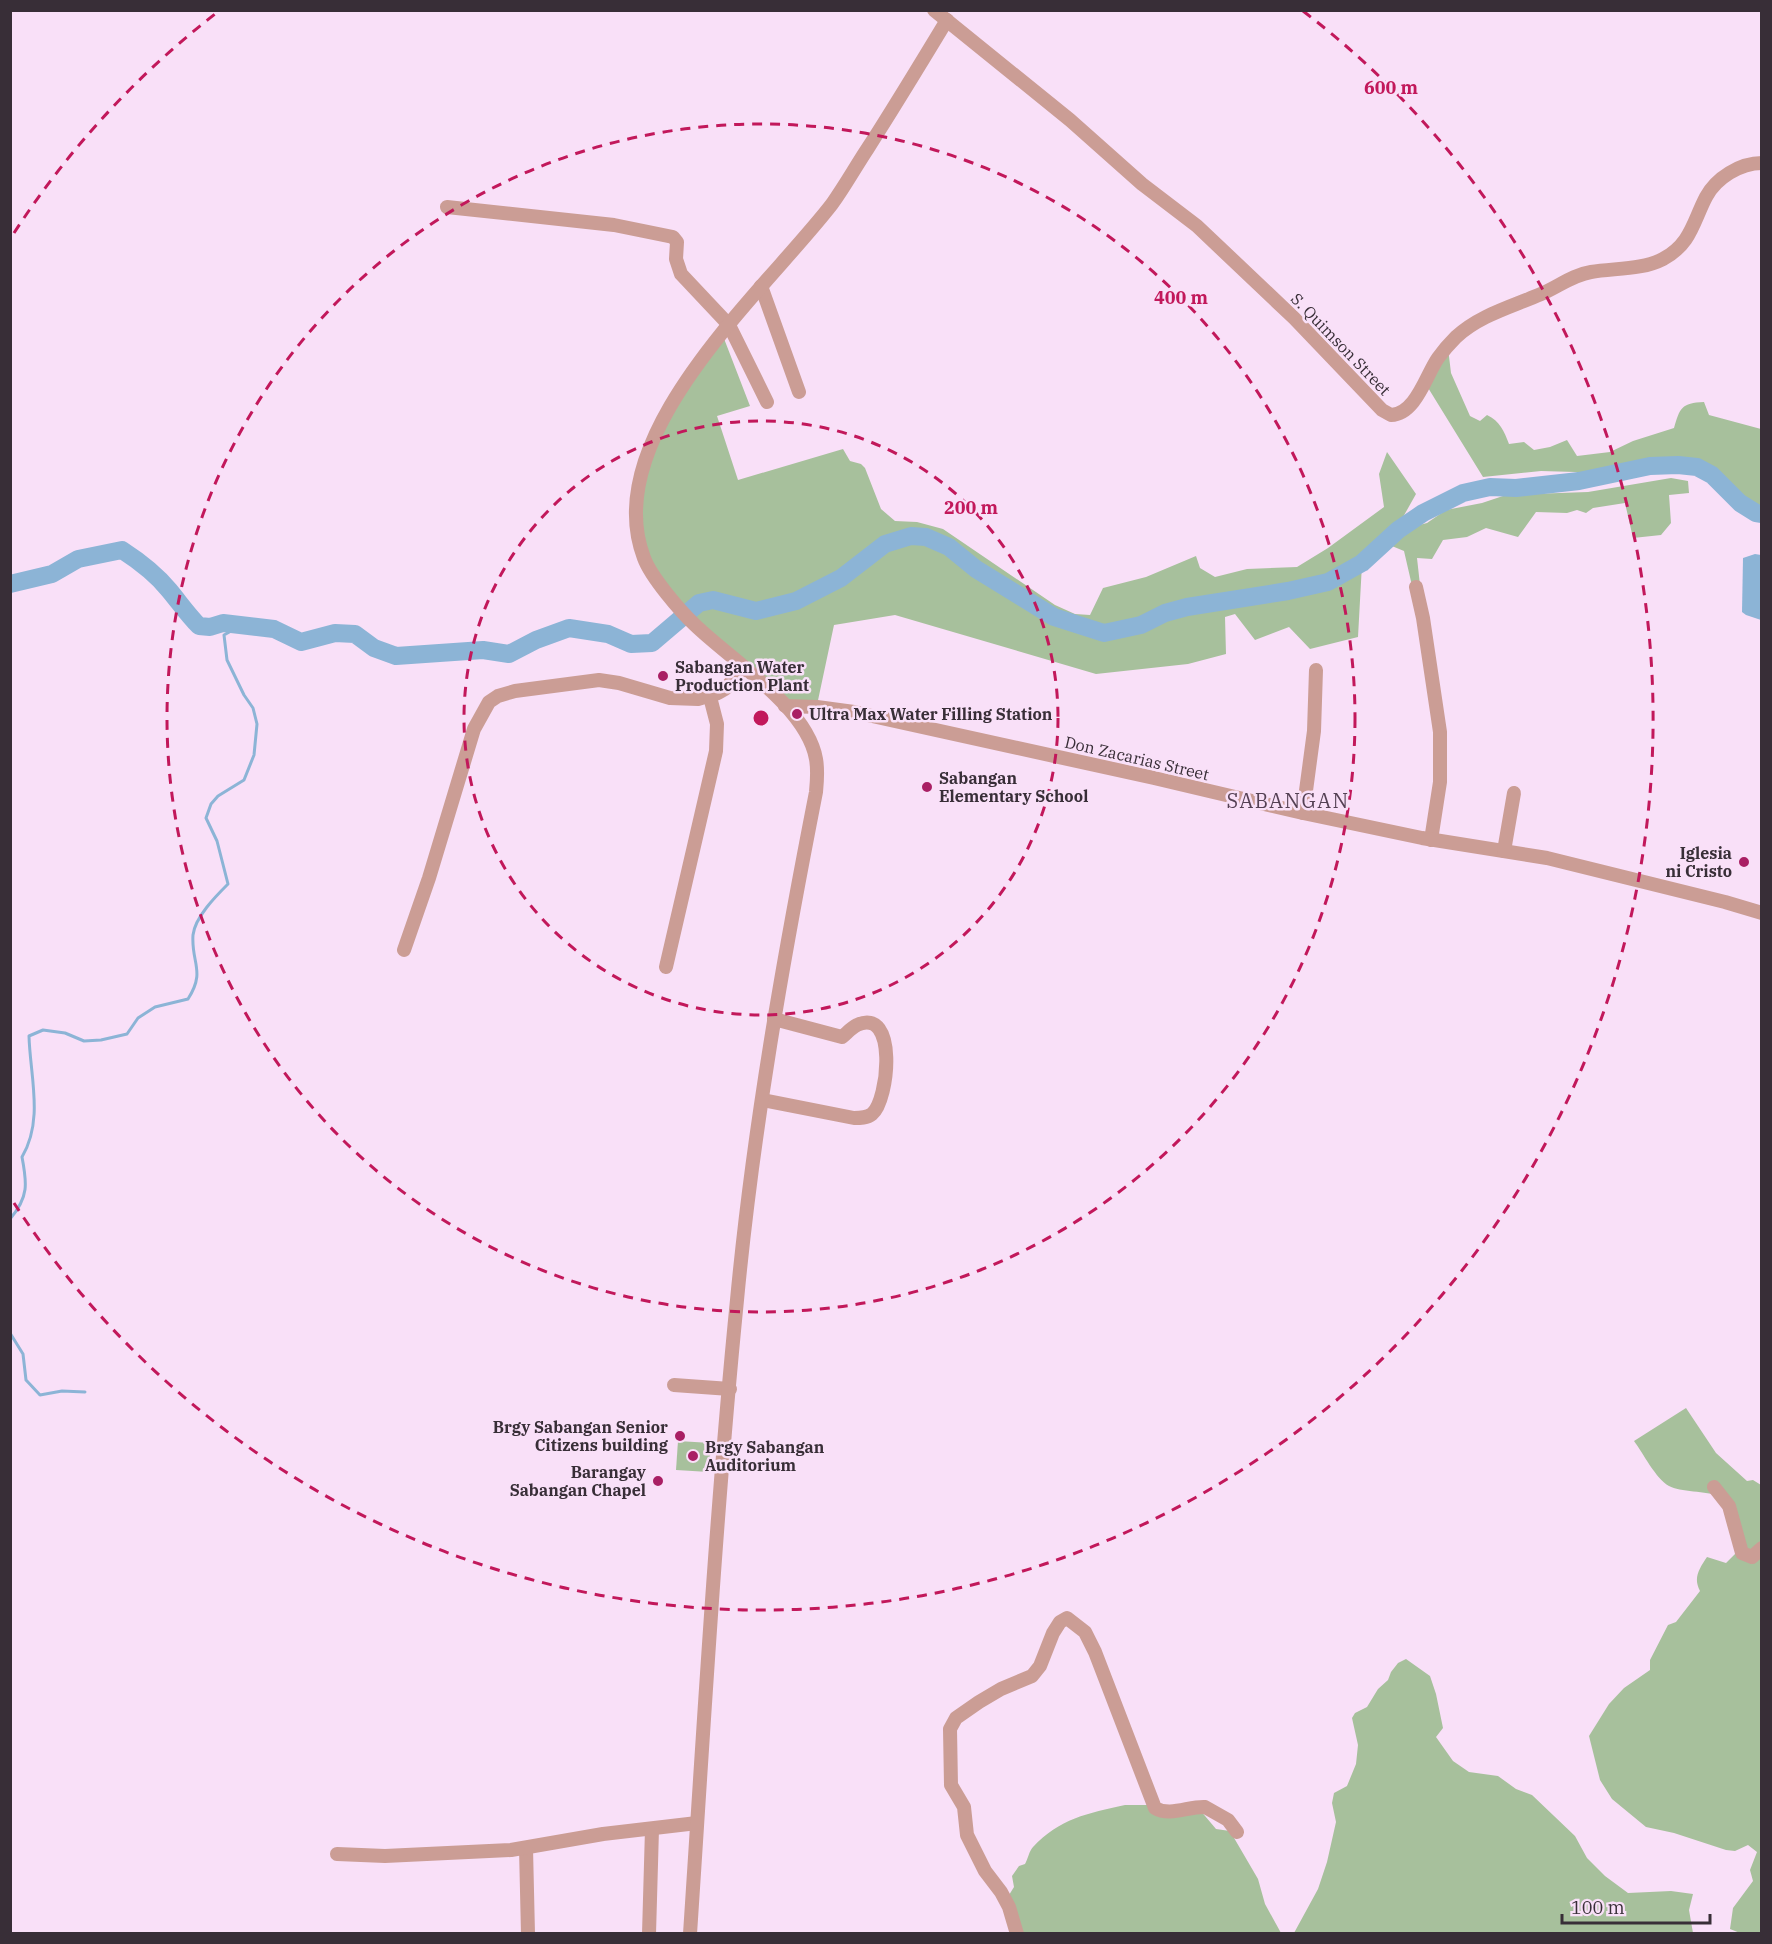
<svg xmlns="http://www.w3.org/2000/svg" width="1772" height="1944" font-family="'IBM Plex Serif',serif">
	<rect width="100%" height="100%" fill="#f9e0f8"/>
	<g fill="#a7c09c">
		<path d="M723 336 750 406 717 416 738 480 843 449 850 461 861 464 865 468 881 509 895 521 917 522 943 529 1055 605 1075 614 1090 615 1103 588 1146 577 1196 556 1200 568 1215 577 1247 569 1297 567 1328 548 1384 507 1379 474 1387 452 1416 494 1389 542 1404 529 1427 523 1446 510 1482 503 1506 495 1588 492 1671 478 1688 481 1689 493 1669 495 1671 523 1661 535 1633 538 1625 503 1593 508 1586 513 1577 510 1567 513 1536 512 1518 537 1486 528 1467 537 1443 540 1432 559 1417 558 1422 603H1416L1404 551 1387 544 1362 564 1358 637 1310 649 1289 627 1255 640 1235 614 1225 617 1226 654 1188 664 1096 674 895 615 834 625 817 705 778 703 691 624 633 531 656 437Z"/>
		<path d="M1448 348 1451 373 1470 416 1480 421 1487 415C1500 421 1504 431 1509 444L1524 442 1534 450 1550 447 1567 440 1577 456 1610 452 1633 441 1674 428C1680 408 1681 403 1704 402L1709 415 1761 429V514H1756L1745 504 1739 492 1716 472 1697 463 1675 458H1648L1595 475 1575 472 1541 471 1483 477 1422 378Z"/>
		<path d="M1686 1408 1716 1453 1747 1481 1753 1480 1761 1485V1933H1740L1730 1929 1733 1908 1753 1881 1750 1870 1757 1852 1748 1845 1735 1851 1726 1850 1674 1833 1646 1827 1612 1799 1600 1780 1589 1736 1609 1704 1624 1688 1650 1670V1660L1668 1625 1676 1622 1700 1591C1693 1578 1699 1569 1707 1557L1726 1563 1736 1553 1720 1496C1706 1491 1680 1492 1669 1486 1656 1479 1643 1453 1634 1441Z"/>
		<path d="M678 1441 711 1443 709 1472 676 1470Z"/>
		<path d="M1406 1659 1430 1676 1436 1694 1443 1728 1436 1737 1453 1761 1469 1772 1498 1776 1516 1789 1532 1795 1575 1836 1587 1858 1605 1876 1628 1893 1671 1891 1693 1894 1689 1910 1693 1933H1294L1318 1889 1327 1862 1336 1822 1332 1803 1334 1793 1347 1786 1356 1764 1358 1745 1352 1718 1355 1713 1367 1707 1378 1689 1388 1680 1391 1672 1398 1663Z"/>
		<path d="M1125 1805H1147L1200 1810 1216 1829 1230 1831 1258 1879 1265 1904 1281 1933H1010L1004 1903 1014 1887 1012 1876 1019 1866 1025 1864C1028 1859 1029 1851 1033 1847 1059 1819 1088 1813 1125 1805Z"/>
	</g>
	<path fill="#8cb4d6" d="M1755 554 1761 555V620L1746 615 1742 612 1743 558Z"/>
	<g fill="none" stroke-linecap="round" stroke-linejoin="round">
		<g stroke="#8cb4d6" stroke-width="3">
			<path d="M10 1219C29 1197 27 1183 22 1157 44 1120 30 1076 29 1036L43 1030 65 1033 84 1041 101 1040 127 1034 138 1018 155 1007 188 999C206 971 191 963 193 935 195 917 216 896 228 884L217 841 206 818 211 804 218 796 244 780 254 755 257 724 253 708 244 695 227 660 224 635 240 626"/>
			<path d="M10 1333 23 1354 26 1380 40 1395 62 1391 85 1392"/>
		</g>
		<path stroke="#8cb4d6" stroke-width="18" d="M10 584 52 574 78 559 122 550C139 561 156 574 169 590 179 602 188 615 199 626L210 627 223 623 274 629 301 642 335 633 355 634 374 648 396 656 483 650 509 654 536 640 569 628 608 634 631 644 652 643 699 603 713 600 756 611 796 601 841 578 885 544 911 536 926 537 949 547 976 569 1054 617 1104 633 1141 625 1165 613 1187 607 1288 591 1328 582 1362 563 1398 530 1423 513 1463 493 1490 487 1516 488 1579 481 1650 466 1678 465 1697 467 1712 475 1740 503 1756 513 1762 514"/>
		<g stroke="#cb9d95" stroke-width="14">
			<path d="M934 10 1070 120 1142 184 1197 226 1294 318 1382 410 1391 415C1416 414 1426 375 1438 358 1443 351 1450 343 1456 337 1480 315 1511 307 1541 294 1558 287 1572 275 1591 272 1614 268 1642 270 1663 259 1691 244 1693 222 1706 197 1716 178 1740 163 1762 163"/>
			<path d="M447 207 614 225 673 237 677 242 676 259 681 274 729 325 767 402"/>
			<path d="M761 286 799 392"/>
			<path d="M1416 587 1423 618 1440 732V782L1431 840"/>
			<path d="M785 706 817 707 854 712 1154 778 1303 813 1422 838 1547 858 1725 902 1762 913"/>
			<path d="M1303 813 1314 731 1316 670"/>
			<path d="M1504 851 1514 793"/>
			<path d="M404 950 429 878 474 729 489 702 498 696 515 691 599 680 619 683 670 698 698 699 718 693 725 689 744 667"/>
			<path d="M666 967 716 751 717 724 710 697"/>
			<path d="M763 1100 854 1118C860 1118 867 1118 872 1114 889 1100 898 1006 857 1025 851 1028 847 1033 842 1037L774 1019"/>
			<path d="M674 1385 730 1389"/>
			<path d="M1714 1487 1729 1506 1742 1553 1752 1557 1762 1548"/>
			<path d="M526 1848 528 1934"/>
			<path d="M337 1854 385 1856 511 1850 603 1834 697 1823"/>
			<path d="M649 1934 652 1829"/>
			<path d="M690 1934C704 1722 716 1511 737 1300 753 1130 783 960 816 792 817 782 818 770 816 759 807 707 731 660 695 625 680 611 651 577 644 558 597 436 765 291 832 204 845 186 856 166 868 148 895 106 921 63 947 20"/>
			<path d="M1017 1934 1009 1907 1001 1892 985 1871 967 1835 964 1807 951 1785 950 1729 956 1718 979 1702 1001 1689 1032 1676 1040 1666 1053 1633 1060 1622 1067 1618 1085 1632 1095 1652 1155 1808C1170 1817 1189 1806 1205 1807L1228 1820 1237 1832"/>
		</g>
	</g>
	<g fill="none" stroke="#c2185b" stroke-width="3" stroke-dasharray="10 8">
		<circle cx="761" cy="718" r="297"/>
		<circle cx="761" cy="718" r="594"/>
		<path d="M14 233A891 891 0 0 1 219 11M1303 11A891 891 0 1 1 14 1203"/>
	</g>
	<g fill="#a91f64" stroke="#f9e0f8" stroke-width="2">
		<circle cx="663" cy="676" r="6"/>
		<circle cx="797" cy="714" r="6"/>
		<circle cx="927" cy="787" r="6"/>
		<circle cx="1744" cy="862" r="6"/>
		<circle cx="680" cy="1436" r="6"/>
		<circle cx="693" cy="1456" r="6"/>
		<circle cx="658" cy="1481" r="6"/>
	</g>
	<g text-anchor="middle" stroke-width="5" stroke-linejoin="round" paint-order="stroke">
		<g font-size="16" fill="#382e37" stroke="#f9e0f8">
			<text transform="translate(1341 344) rotate(46)" y="6">S. Quimson Street</text>
			<text transform="translate(1137 758) rotate(13)" y="6">Don Zacarias Street</text>
		</g>
		<g font-size="16" font-weight="bold" fill="#382e37" stroke="#f9e0f8" text-anchor="start">
			<text x="675" y="673">Sabangan Water<tspan x="675" dy="18">Production Plant</tspan></text>
			<text x="809" y="720">Ultra Max Water Filling Station</text>
			<text x="939" y="784">Sabangan<tspan x="939" dy="18">Elementary School</tspan></text>
			<text x="1732" y="859" text-anchor="end">Iglesia<tspan x="1732" dy="18">ni Cristo</tspan></text>
			<text x="668" y="1433" text-anchor="end">Brgy Sabangan Senior<tspan x="668" dy="18">Citizens building</tspan></text>
			<text x="705" y="1453">Brgy Sabangan<tspan x="705" dy="18">Auditorium</tspan></text>
			<text x="646" y="1478" text-anchor="end">Barangay<tspan x="646" dy="18">Sabangan Chapel</tspan></text>
		</g>
		<g font-size="20" letter-spacing="1.5" fill="#554154" stroke="#f9e0f8">
			<text x="1288" y="808">SABANGAN</text>
		</g>
	</g>
	<circle cx="761" cy="718" r="9" fill="#c2185b" stroke="#f9e0f8" stroke-width="3"/>
	<g font-size="18" text-anchor="middle" font-weight="bold" fill="#c2185b" stroke="#f9e0f8" stroke-width="5" stroke-linejoin="round" paint-order="stroke">
		<text x="1391" y="94">600 m</text>
		<text x="1181" y="304">400 m</text>
		<text x="971" y="514">200 m</text>
	</g>
	<rect width="1772" height="1944" fill="none" stroke="#382e37" stroke-width="24"/>
	<path d="M1562 1914v9h148v-9" fill="none" stroke="#382e37" stroke-width="3"/>
	<text x="1571" y="1914" font-size="18" fill="#382e37" stroke="#f9e0f8" stroke-width="4.5" paint-order="stroke">100 m</text>
</svg>
